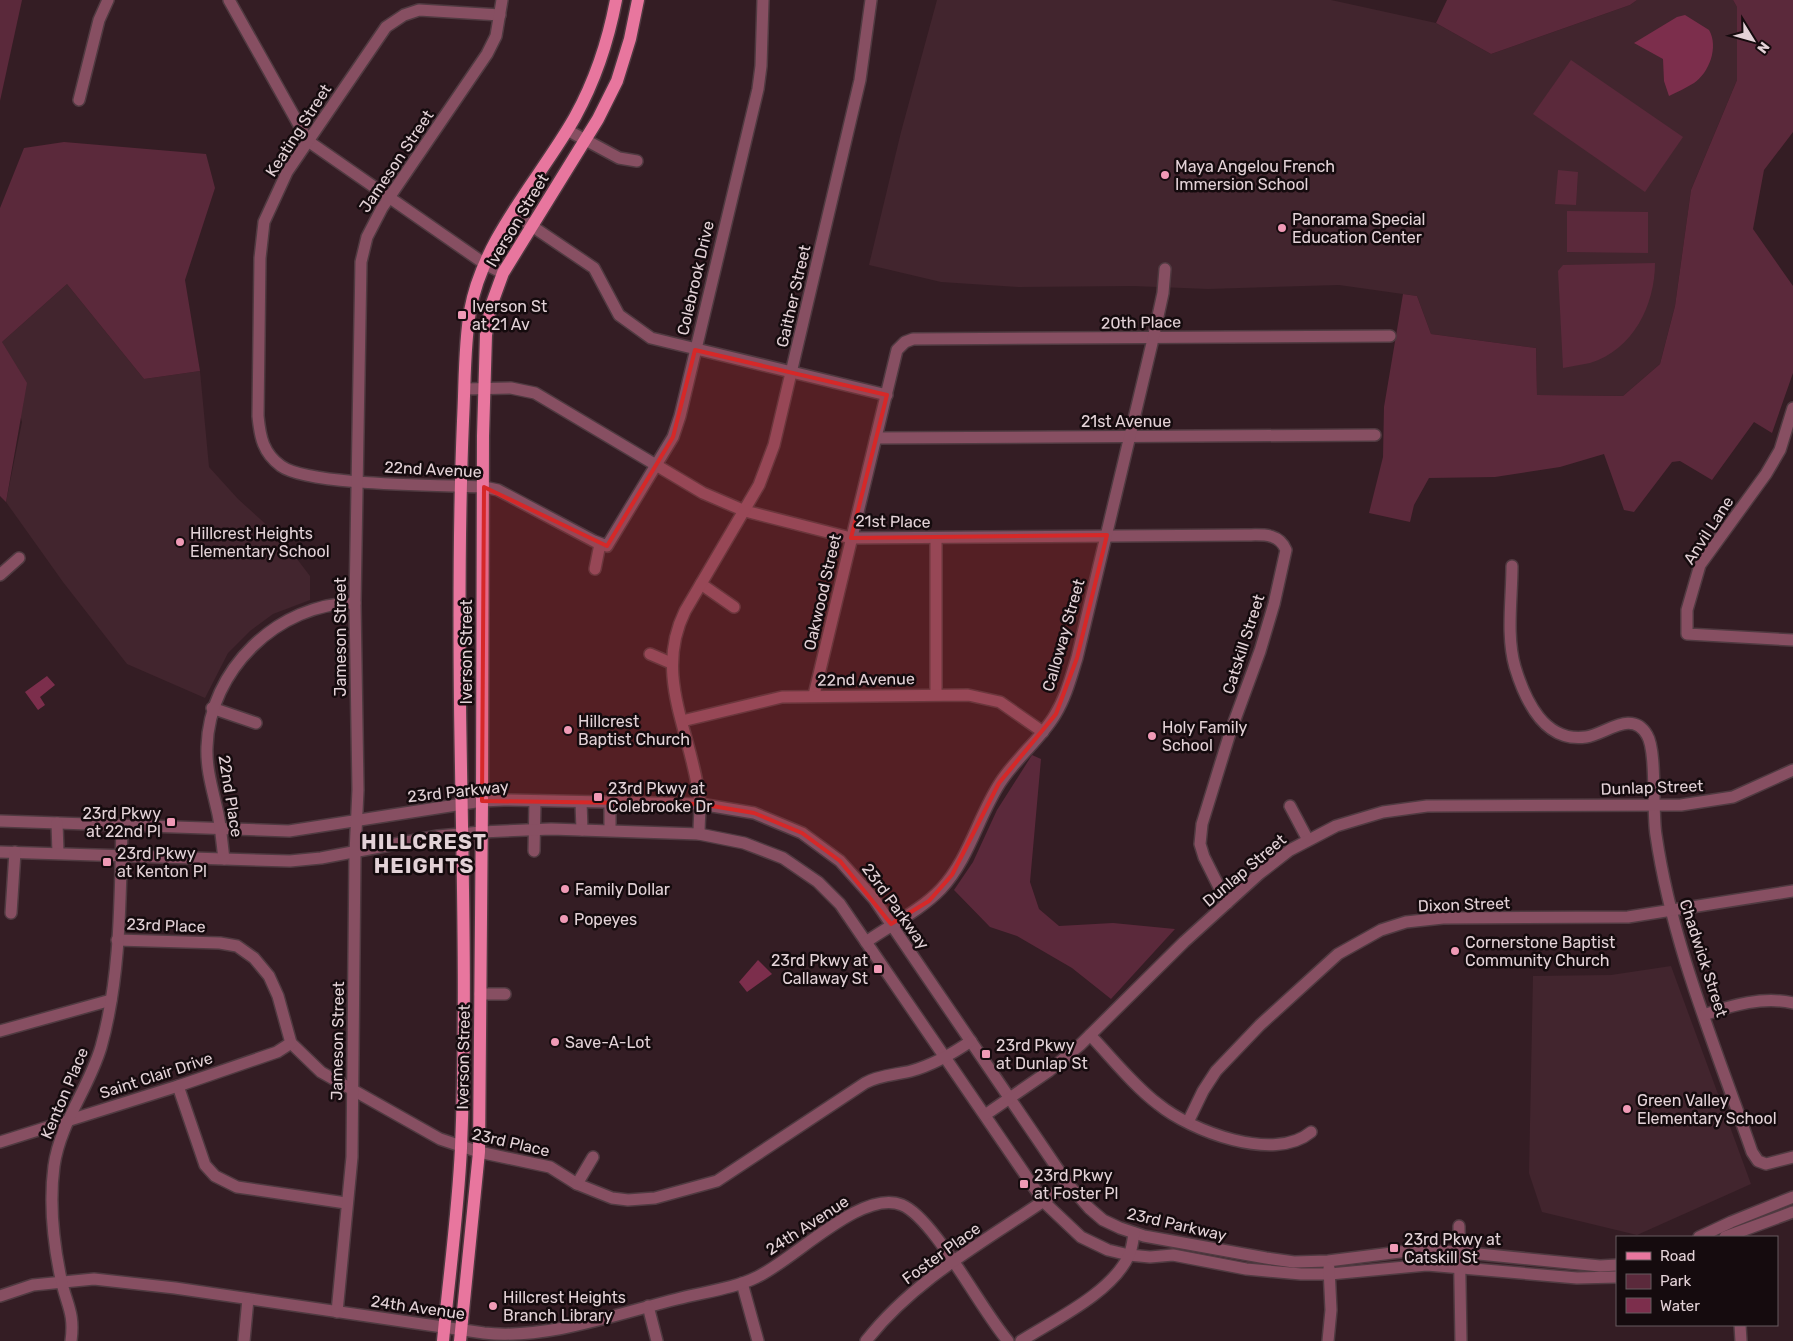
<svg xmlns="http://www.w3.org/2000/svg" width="1793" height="1341" font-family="Rubik,sans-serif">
	<rect width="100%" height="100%" fill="#341d24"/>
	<g fill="#42252e">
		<path d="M937 0H1331L1436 23 1491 54 1630 5 1637 0H1733L1740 12 1737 80 1691 190 1675 306 1660 364 1623 396 1537 395 1536 348 1431 334 1417 296 1339 285 1208 289 1133 286 1018 287 941 282 869 265 901 132Z"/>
		<path d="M67 284 144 379 200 371 209 467 238 499 281 538 310 576V600L273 614 250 631 228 653 205 698 127 664 63 582 6 502 22 422 2 342Z"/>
		<path d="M1671 966 1751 1184 1637 1235 1542 1212 1529 1173 1533 976 1611 975Z"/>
	</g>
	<g fill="#5b293b">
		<path d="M0 0H22L0 101Z"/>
		<path d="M1447 0H1637L1630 5 1491 54 1436 23Z"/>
		<path d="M1733 0H1793V132L1764 170 1753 229 1793 286V373L1772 433 1754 422 1712 480 1680 461 1672 462 1634 512 1624 510 1604 454 1560 467 1495 477 1429 478 1414 505 1410 522 1369 513 1383 457 1384 407 1403 294 1417 296 1431 334 1536 348 1537 395 1623 396 1660 364 1675 306 1691 190 1737 80V7Z"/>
		<path d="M1571 60 1683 137 1645 192 1533 114Z"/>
		<path d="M64 142 206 154 215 188 185 280 200 371 144 379 67 284 2 342 27 383 6 502 0 496V208L24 148Z"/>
		<path d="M1558 170 1578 172 1576 205 1555 204Z"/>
		<path d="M1567 211 1648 212V253L1567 252Z"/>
		<path d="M1655 263C1655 305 1633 350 1590 363 1581 365 1572 366 1563 368L1558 271 1563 265Z"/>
		<path d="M1032 755 1041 759 1030 882 1039 909 1059 926 1113 923 1175 929 1111 999 1072 968 1017 936 990 927 954 890 973 862 997 810Z"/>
	</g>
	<g fill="#7c2e4c">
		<path d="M1685 15 1709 30C1719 47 1709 73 1694 83 1686 88 1677 92 1669 96L1664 81 1663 59 1634 43 1677 17Z"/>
		<path d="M47 676 55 685 40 697 45 705 38 710 25 692Z"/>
		<path d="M758 960 772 974 747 992 739 982Z"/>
	</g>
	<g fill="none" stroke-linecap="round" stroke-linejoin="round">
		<defs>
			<g id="minor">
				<path d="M229 0 308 141 485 264 503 273"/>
				<path d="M500 15 419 10 404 15 386 27 287 172 264 222 260 258 258 416C260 437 263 453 281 466 309 486 443 485 484 487L498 490 594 541 607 546 673 437 680 416 758 89 761 66 763 0"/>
				<path d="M79 100 99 20 108 0"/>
				<path d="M567 130 619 158 637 161"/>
				<path d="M514 214 594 268 619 315 651 338 887 395"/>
				<path d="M465 389 511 388 535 393 703 493 745 511 851 538 1245 535C1261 535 1279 532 1286 550L1274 604 1260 651 1230 733 1202 824 1200 844 1204 857 1227 903"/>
				<path d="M1793 408 1780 450 1766 474 1700 565 1687 610V634L1793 640"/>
				<path d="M876 438 1375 435"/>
				<path d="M1512 566C1512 598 1506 636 1515 667 1525 700 1544 743 1586 737 1606 734 1632 709 1647 735 1657 751 1652 812 1656 835 1672 945 1716 1048 1752 1152L1758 1161 1766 1164 1793 1157"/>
				<path d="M595 569 600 544"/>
				<path d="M0 575 19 558"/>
				<path d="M701 584 734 607"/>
				<path d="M650 654 671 663"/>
				<path d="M936 694V539"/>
				<path d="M814 695 897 350 905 342 913 339 1390 336"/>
				<path d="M212 708 256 723"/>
				<path d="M682 721 782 697 968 695 1000 702 1043 732"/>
				<path d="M581 802 582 830"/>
				<path d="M610 802V830"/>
				<path d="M1290 806 1308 840"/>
				<path d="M0 821 289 831 482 801 504 800 700 804 754 813 802 833 840 861 874 899 1068 1184 1089 1208 1103 1220 1120 1228 1144 1236 1266 1258 1294 1262 1328 1261 1416 1250 1459 1252 1600 1266 1617 1265"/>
				<path d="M57 823 58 853"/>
				<path d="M699 834C699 824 700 813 700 804 694 736 652 678 685 611L759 485 774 445 860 80 871 0"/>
				<path d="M534 851 535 801"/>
				<path d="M0 852 290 861 321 858 438 836 481 832 551 829 699 834 744 843 783 858 818 882 840 904 1044 1202 1081 1237 1108 1250 1129 1255 1150 1257 1173 1255 1246 1269 1301 1274H1330L1427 1265 1577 1278 1617 1277"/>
				<path d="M224 859C222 844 221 829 218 814 213 791 206 770 207 747 209 670 278 603 355 603"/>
				<path d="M11 913 15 852"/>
				<path d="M117 940 220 943 237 946 254 958 269 976 278 996 291 1043 321 1072 440 1139 479 1152 550 1167 577 1184 612 1198 628 1200 655 1198 717 1181 865 1083C879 1075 895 1075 911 1071 933 1065 952 1054 971 1041"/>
				<path d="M866 942C890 925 920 911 941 889 969 859 978 817 1000 783 1016 758 1040 740 1055 715 1066 697 1071 677 1077 658L1153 339 1163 293 1165 269"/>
				<path d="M480 994H505"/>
				<path d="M1704 1015C1732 1005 1764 996 1793 1003"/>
				<path d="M0 1031 111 1000"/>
				<path d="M1090 1035C1112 1058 1133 1085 1158 1104 1191 1131 1274 1163 1311 1132"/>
				<path d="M178 1086 205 1165 215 1176 237 1187 346 1203"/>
				<path d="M985 1115 1049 1071 1080 1045 1184 942 1259 874 1290 850 1336 826 1383 812 1427 806 1681 805 1733 797 1793 770"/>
				<path d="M1188 1122 1203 1091 1216 1071 1260 1025 1338 954 1381 930 1406 922 1443 918 1628 917 1793 891"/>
				<path d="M0 1142 178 1086 277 1052 291 1043"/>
				<path d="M577 1184 593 1157"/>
				<path d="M1459 1226 1461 1341"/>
				<path d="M1699 1237 1731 1222 1793 1197"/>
				<path d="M1725 1237 1793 1212"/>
				<path d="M742 1283 758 1341"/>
				<path d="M0 1296 33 1285 94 1279 175 1288 484 1333C546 1340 617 1314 677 1299 703 1292 733 1289 757 1277 794 1260 862 1188 902 1205 934 1218 981 1310 1008 1341"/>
				<path d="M648 1306 657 1341"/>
				<path d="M337 1312 352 1157 355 853 358 790 355 603 361 262 367 237 382 208 487 54 496 36 502 0"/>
				<path d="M1740 1325 1741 1341"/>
				<path d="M71 1341C75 1312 66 1304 61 1279 53 1241 49 1204 54 1166 60 1123 89 1088 101 1047 121 976 120 898 122 825"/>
				<path d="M244 1341 248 1299"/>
				<path d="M866 1341C919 1273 999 1234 1068 1184"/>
				<path d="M1021 1341C1054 1320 1112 1293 1129 1255 1132 1249 1133 1240 1134 1233"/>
				<path d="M1328 1341 1331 1310 1329 1268"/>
			</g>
			<g id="major">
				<path d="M443 1341C449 1277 458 1212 461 1148 467 1001 462 852 460 705 459 610 459 516 463 421 465 384 464 347 470 311 483 238 540 179 575 117 596 79 608 42 616 0"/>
				<path d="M460 1341 479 1152 482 801 483 436 486 335 491 306 503 273 598 119 617 81 630 39 638 0"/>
			</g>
		</defs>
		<use href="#minor" stroke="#503a41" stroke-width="14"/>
		<use href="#major" stroke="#503a41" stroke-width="15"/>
		<use href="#minor" stroke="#874f62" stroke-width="11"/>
		<use href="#major" stroke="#e8769e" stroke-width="12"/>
	</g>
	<path fill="#d62828" fill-opacity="0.2" stroke="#d62828" stroke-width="4" stroke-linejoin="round" d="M695 350 887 395 851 538 1107 535 1077 658 1056 714 999 783 952 875 929 901 891 924 840 861 802 833 754 813 700 804 482 801 484 487 607 546 673 437Z"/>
	<g fill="#f09ab6" stroke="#150b0e" stroke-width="2">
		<circle cx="1165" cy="175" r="5"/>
		<circle cx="1282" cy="228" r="5"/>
		<rect x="457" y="310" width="10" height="10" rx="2.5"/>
		<circle cx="180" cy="542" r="5"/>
		<circle cx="568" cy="730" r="5"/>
		<circle cx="1152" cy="736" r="5"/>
		<rect x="593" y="792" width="10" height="10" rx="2.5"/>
		<rect x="166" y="817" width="10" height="10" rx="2.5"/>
		<rect x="102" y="857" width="10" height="10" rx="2.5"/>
		<circle cx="565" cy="889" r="5"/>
		<circle cx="564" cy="919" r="5"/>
		<circle cx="1455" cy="951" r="5"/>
		<rect x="873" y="964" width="10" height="10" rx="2.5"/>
		<circle cx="555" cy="1042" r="5"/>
		<rect x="981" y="1049" width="10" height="10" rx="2.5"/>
		<circle cx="1627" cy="1109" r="5"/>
		<rect x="1019" y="1179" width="10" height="10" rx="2.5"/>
		<rect x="1389" y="1243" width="10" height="10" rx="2.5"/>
		<circle cx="493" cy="1306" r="5"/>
	</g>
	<g text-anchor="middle" stroke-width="5" stroke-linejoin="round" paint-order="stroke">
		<g font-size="16" fill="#e3d2d7" stroke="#150b0e">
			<text transform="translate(298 130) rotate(-57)" y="6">Keating Street</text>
			<text transform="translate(396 161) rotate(-56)" y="6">Jameson Street</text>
			<text transform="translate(517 220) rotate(-59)" y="6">Iverson Street</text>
			<text transform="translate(695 278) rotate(-77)" y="6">Colebrook Drive</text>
			<text transform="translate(793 296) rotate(-77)" y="6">Gaither Street</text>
			<text transform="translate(1141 322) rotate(-1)" y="6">20th Place</text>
			<text x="1126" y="427">21st Avenue</text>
			<text transform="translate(433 469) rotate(3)" y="6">22nd Avenue</text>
			<text transform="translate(893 521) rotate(1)" y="6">21st Place</text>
			<text transform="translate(1708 530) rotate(-57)" y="6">Anvil Lane</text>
			<text transform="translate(822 592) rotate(-77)" y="6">Oakwood Street</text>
			<text transform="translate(1063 635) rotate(-74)" y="6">Calloway Street</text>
			<text transform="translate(340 637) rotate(-90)" y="6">Jameson Street</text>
			<text transform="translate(1243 644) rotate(-72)" y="6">Catskill Street</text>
			<text transform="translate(466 652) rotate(-90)" y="6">Iverson Street</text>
			<text transform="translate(866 679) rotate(-1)" y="6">22nd Avenue</text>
			<text transform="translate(1652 787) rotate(-2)" y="6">Dunlap Street</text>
			<text transform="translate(458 791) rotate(-6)" y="6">23rd Parkway</text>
			<text transform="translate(231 796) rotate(81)" y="6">22nd Place</text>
			<text transform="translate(1244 870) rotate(-40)" y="6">Dunlap Street</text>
			<text transform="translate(1464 904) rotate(-2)" y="6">Dixon Street</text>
			<text transform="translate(896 906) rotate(54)" y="6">23rd Parkway</text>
			<text transform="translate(166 925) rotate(2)" y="6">23rd Place</text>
			<text transform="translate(1704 958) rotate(72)" y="6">Chadwick Street</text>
			<text transform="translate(337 1041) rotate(-89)" y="6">Jameson Street</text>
			<text transform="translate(463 1057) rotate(-89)" y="6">Iverson Street</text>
			<text transform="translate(156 1075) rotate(-18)" y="6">Saint Clair Drive</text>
			<text transform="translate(64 1093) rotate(-67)" y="6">Kenton Place</text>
			<text transform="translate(511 1142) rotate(13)" y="6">23rd Place</text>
			<text transform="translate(1177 1224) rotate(13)" y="6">23rd Parkway</text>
			<text transform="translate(807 1225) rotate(-33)" y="6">24th Avenue</text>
			<text transform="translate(941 1253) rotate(-36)" y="6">Foster Place</text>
			<text transform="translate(418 1307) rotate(8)" y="6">24th Avenue</text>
		</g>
		<g font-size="16" fill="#e3d2d7" stroke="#150b0e" text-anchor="start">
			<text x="1175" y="172">Maya Angelou French<tspan x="1175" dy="18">Immersion School</tspan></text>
			<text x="1292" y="225">Panorama Special<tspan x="1292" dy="18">Education Center</tspan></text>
			<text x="472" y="312">Iverson St<tspan x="472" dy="18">at 21 Av</tspan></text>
			<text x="190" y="539">Hillcrest Heights<tspan x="190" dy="18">Elementary School</tspan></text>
			<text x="578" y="727">Hillcrest<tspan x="578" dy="18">Baptist Church</tspan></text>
			<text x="1162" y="733">Holy Family<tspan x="1162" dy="18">School</tspan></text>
			<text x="608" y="794">23rd Pkwy at<tspan x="608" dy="18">Colebrooke Dr</tspan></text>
			<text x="161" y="819" text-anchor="end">23rd Pkwy<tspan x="161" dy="18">at 22nd Pl</tspan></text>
			<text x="117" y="859">23rd Pkwy<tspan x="117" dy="18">at Kenton Pl</tspan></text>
			<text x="575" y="895">Family Dollar</text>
			<text x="574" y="925">Popeyes</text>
			<text x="1465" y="948">Cornerstone Baptist<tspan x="1465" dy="18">Community Church</tspan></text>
			<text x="868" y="966" text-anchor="end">23rd Pkwy at<tspan x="868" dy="18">Callaway St</tspan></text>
			<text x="565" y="1048">Save-A-Lot</text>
			<text x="996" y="1051">23rd Pkwy<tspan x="996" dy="18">at Dunlap St</tspan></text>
			<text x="1637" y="1106">Green Valley<tspan x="1637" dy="18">Elementary School</tspan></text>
			<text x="1034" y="1181">23rd Pkwy<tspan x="1034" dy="18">at Foster Pl</tspan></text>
			<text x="1404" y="1245">23rd Pkwy at<tspan x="1404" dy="18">Catskill St</tspan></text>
			<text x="503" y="1303">Hillcrest Heights<tspan x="503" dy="18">Branch Library</tspan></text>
		</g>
		<g font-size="21" font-weight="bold" letter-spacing="1" fill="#e3d2d7" stroke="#150b0e">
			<text x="424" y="849">HILLCREST<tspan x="424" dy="24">HEIGHTS</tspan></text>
		</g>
	</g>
	<rect x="1616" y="1236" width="162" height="90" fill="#150b0e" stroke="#675b5e"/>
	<rect x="1626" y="1252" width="25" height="8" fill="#e8769e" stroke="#675b5e"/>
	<text x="1660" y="1261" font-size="15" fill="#e3d2d7">Road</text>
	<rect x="1626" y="1274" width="25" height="15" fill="#5b293b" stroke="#675b5e"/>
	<text x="1660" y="1286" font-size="15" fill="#e3d2d7">Park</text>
	<rect x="1626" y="1298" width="25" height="15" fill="#7c2e4c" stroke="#675b5e"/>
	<text x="1660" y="1311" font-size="15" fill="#e3d2d7">Water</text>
	<g transform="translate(1753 40) rotate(127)" stroke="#150b0e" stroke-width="4" paint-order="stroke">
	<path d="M0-4L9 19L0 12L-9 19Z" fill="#e3d2d7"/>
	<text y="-8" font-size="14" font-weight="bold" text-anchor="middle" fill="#e3d2d7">N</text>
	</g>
</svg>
